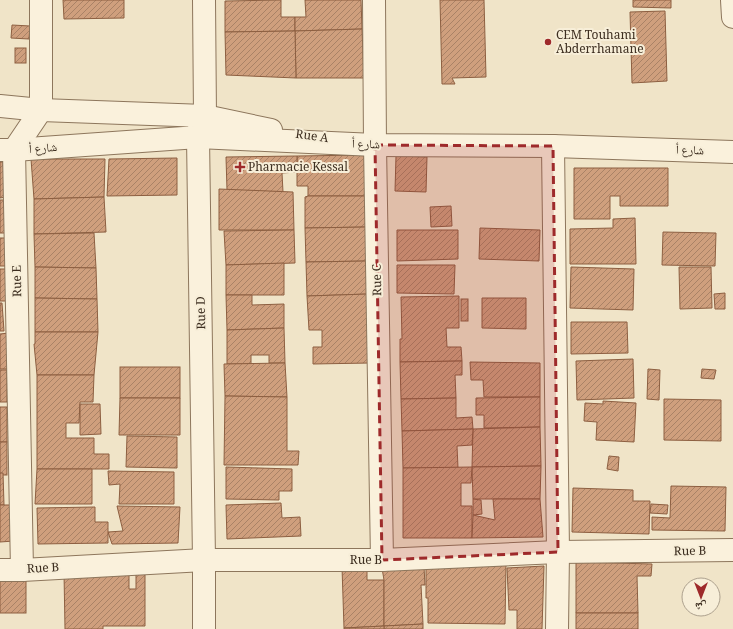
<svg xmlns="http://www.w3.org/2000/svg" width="733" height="629" font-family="Georgia,'Noto Naskh Arabic',serif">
	<defs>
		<pattern id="building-hatch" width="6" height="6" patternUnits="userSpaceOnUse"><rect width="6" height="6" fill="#cf9f7d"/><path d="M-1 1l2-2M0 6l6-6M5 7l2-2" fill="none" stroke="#a98266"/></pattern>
	</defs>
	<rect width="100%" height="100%" fill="#f0e4c8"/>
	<g fill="url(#building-hatch)" stroke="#8d5f41">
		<path d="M63 0H124V18L64 19Z"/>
		<path d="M281 0V17H295V31L225 32V1Z"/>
		<path d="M305 0H361L362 29 295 31V17H306Z"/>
		<path d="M440 0H484L486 77 452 78 455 84H442Z"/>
		<path d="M633 0H671V8L633 7Z"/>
		<path d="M665 11 667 81 632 83 630 12Z"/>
		<path d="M12 25 30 26 29 39 11 38Z"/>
		<path d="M362 29 364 78H296L295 31Z"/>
		<path d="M295 31 296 78 226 75 225 32Z"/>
		<rect x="15" y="48" width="11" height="15"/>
		<path d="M366 155V196H308V186H297V156Z"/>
		<path d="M297 156V172L282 173 283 192 227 190 226 157Z"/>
		<path d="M396 156 427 157 426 192 395 191Z"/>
		<path d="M177 158V195L107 196 109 159Z"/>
		<path d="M31 159H105L104 197 34 199Z"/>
		<path d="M0 162H3L6 197 0 198Z"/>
		<path d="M574 168H668V206H620V196H610V219H574Z"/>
		<path d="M219 189 293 192 294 230H219Z"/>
		<path d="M308 196H366L367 227 305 228V197Z"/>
		<path d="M104 197 106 232 34 234V199Z"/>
		<path d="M0 200H6L8 233H0Z"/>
		<path d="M451 206 452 226 431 227 430 207Z"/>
		<path d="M635 218 636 264H570V229L613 228V219Z"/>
		<path d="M367 227V261L306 262 305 228Z"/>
		<path d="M480 228 540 230 539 261 479 259Z"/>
		<path d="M294 230 295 263 226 265 224 231Z"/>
		<path d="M397 230H458V259L397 261Z"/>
		<path d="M663 232 716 233 715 266 662 265Z"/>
		<path d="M94 233 96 268 35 267 34 234Z"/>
		<rect x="0" y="238" width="8" height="28"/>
		<path d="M367 261 368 294 307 296 306 262Z"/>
		<path d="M284 263V295H226V265Z"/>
		<path d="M397 265H455L454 294 397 293Z"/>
		<path d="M35 267 96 268 97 299 35 298Z"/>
		<path d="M571 267 634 269 633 310 570 308Z"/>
		<path d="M679 267H711L712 308 680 309Z"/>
		<path d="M0 269H7L8 301H0Z"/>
		<path d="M725 293V309H715L714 294Z"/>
		<path d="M368 294 367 324H369L370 363 313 364V347H322V330H309L307 296Z"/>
		<path d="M226 295H252V305L284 304V328L227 330Z"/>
		<path d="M459 296V328H446L447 347H461L462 361 400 362V339H402L401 297Z"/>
		<path d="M35 298 97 299 98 332H35Z"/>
		<path d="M482 298H526V329L482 328Z"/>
		<rect x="461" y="299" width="7" height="22"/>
		<path d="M0 303H2L4 331H0Z"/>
		<path d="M571 322H627L628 353 571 354Z"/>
		<path d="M284 328 285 363H269V355H251V364H227V330Z"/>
		<path d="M35 332H98L94 375H37L34 344H35Z"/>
		<path d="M9 333 10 369H0V334Z"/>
		<path d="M633 359 634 398 577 400 576 361Z"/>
		<path d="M462 361V375H455L456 398 401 399 400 362Z"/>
		<path d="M470 362 540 363V397H484L483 380H471Z"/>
		<path d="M285 363 287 397 225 396 224 364Z"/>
		<rect x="120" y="367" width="60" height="31"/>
		<path d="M648 369 660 370 659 400 647 399Z"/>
		<path d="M702 369 716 370 714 379 701 378Z"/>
		<rect x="0" y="370" width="7" height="32"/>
		<path d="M37 375H94L93 402H80L79 423H66V438H94V454H109V469H37Z"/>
		<path d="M225 396 287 397V451H299L298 465H224Z"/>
		<path d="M540 397V427L484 428V415H476V398Z"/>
		<path d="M120 398H180V435H119Z"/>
		<path d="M456 398V418L472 417 473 429 402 431 401 399Z"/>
		<path d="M664 399 721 400V441L664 440Z"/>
		<path d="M603 401 636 403 634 442 596 440 597 422 584 421 585 403 603 404Z"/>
		<path d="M80 404H100L101 434 80 435Z"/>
		<rect x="0" y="407" width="7" height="35"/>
		<path d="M540 427 541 466 472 467 473 429Z"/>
		<path d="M473 429 472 445 457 446 458 468H403L402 431Z"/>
		<path d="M127 436 177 437V468L126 467Z"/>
		<rect x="0" y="442" width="7" height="33"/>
		<path d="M609 456 619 457 618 471 607 469Z"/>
		<path d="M541 466 540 499H473L472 467Z"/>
		<path d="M226 467 292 469V491H279V500L226 499Z"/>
		<path d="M472 467 471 483H461V506H472V538H403V468Z"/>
		<path d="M37 469H92V504H35Z"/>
		<path d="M108 471 174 472V504H119L120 484 109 485Z"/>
		<path d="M0 473H3L4 505H0Z"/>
		<path d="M671 486 726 487 725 531 652 530V517L670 518Z"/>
		<path d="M573 488 633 490V501H650L649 534 572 532Z"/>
		<path d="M473 499 481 500 482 514 473 515Z"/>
		<path d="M493 499H540L543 537 472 538 473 515 495 520Z"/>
		<path d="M281 503 282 518 300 517 301 536 227 539 226 505Z"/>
		<path d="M651 504 668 505 667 514 650 513Z"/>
		<path d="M0 505H13L14 541 0 542Z"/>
		<path d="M117 506 180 507 178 543 112 544 108 532 123 531Z"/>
		<path d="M95 507V522H108V543L38 544 37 508Z"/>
		<path d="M576 562 652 564 651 576H637L638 613H576Z"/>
		<path d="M426 564H506L505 624 428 623V598H426Z"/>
		<path d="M544 566 542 629H517V610H509L507 568Z"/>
		<path d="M342 567H367V580H384V626L344 628Z"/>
		<path d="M424 567 425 585H421L423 624 384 626V580L382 568Z"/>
		<path d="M136 571H145V626H103V629H65L64 573H129V589H136Z"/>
		<rect x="0" y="572" width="26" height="41"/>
		<rect x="576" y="613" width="62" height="16"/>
		<path d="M423 624V629H384V626Z"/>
		<path d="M384 626V629H344V628Z"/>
	</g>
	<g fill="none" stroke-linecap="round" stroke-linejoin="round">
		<defs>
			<g id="minor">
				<path d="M204 0 205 116 196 136 198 137 204 560V629"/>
				<path d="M374 0 375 145 382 560"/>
				<path d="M732 0 733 17"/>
				<path d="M0 106 41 110 205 116 271 130"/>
				<path d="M553 146 558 552 557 629"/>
				<path d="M0 150H14L198 137 375 145 553 146 733 152"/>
				<path d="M0 570H22L204 560H382L558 552 733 550"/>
				<path d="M22 570 14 150 41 110V0"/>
			</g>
		</defs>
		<use href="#minor" stroke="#8d765c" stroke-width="24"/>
		<use href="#minor" stroke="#faf1dc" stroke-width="22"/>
	</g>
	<path fill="#9e2a2b" fill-opacity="0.2" stroke="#9e2a2b" stroke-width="3" stroke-dasharray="8 5" stroke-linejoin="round" d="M375 145 553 146 558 552 382 560Z"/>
	<g fill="#9e2a2b" stroke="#f7eed8" stroke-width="1.5">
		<circle cx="548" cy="42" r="4"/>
		<path d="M238 161h4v4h4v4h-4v4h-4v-4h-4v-4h4z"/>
	</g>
	<g text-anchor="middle" stroke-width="4" stroke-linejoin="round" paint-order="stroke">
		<g font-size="12" fill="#3d2e20" stroke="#f7eed8" text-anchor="start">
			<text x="556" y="39">CEM Touhami<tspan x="556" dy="14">Abderrhamane</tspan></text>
			<text x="248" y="171">Pharmacie Kessal</text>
		</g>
		<g font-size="12" fill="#3d2e20" stroke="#f7eed8">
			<text transform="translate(312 136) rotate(8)" y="4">Rue A</text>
			<text transform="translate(366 144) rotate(2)" y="4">شارع أ</text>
			<text transform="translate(43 148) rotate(-4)" y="4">شارع أ</text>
			<text transform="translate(690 150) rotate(2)" y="4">شارع أ</text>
			<text transform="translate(377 280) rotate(-91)" y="4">Rue C</text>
			<text transform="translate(17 281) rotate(-91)" y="4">Rue E</text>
			<text transform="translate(201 313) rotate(-91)" y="4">Rue D</text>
			<text transform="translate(690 551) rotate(-1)" y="4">Rue B</text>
			<text x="366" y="564">Rue B</text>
			<text transform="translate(43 568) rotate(-3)" y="4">Rue B</text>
		</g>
	</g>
	<g transform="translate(701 597) rotate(180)"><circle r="19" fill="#f7eed8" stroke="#ada18e"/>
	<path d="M0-3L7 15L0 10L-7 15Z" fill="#9e2a2b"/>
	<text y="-6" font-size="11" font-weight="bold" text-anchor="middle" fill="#3d2e20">ش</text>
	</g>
</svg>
